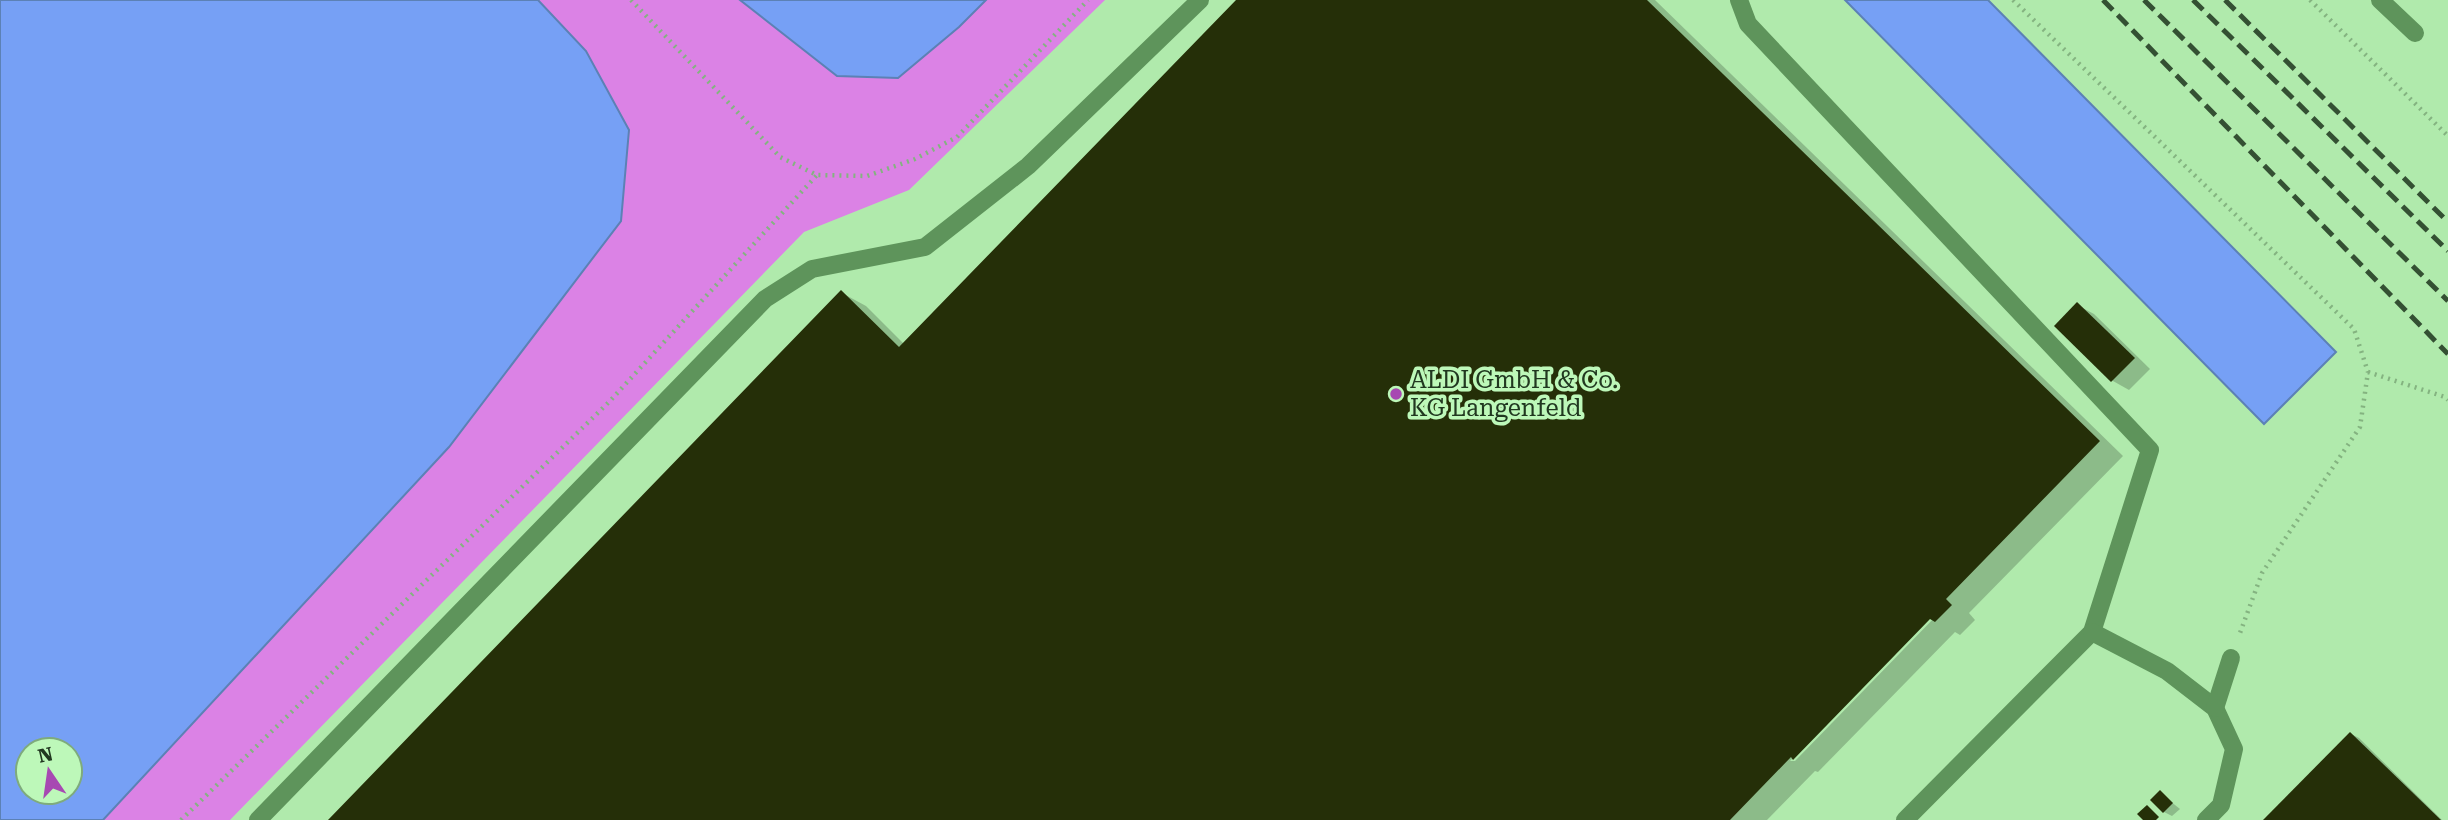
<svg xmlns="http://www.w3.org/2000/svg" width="2448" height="820" font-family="'Roboto Serif',serif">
	<rect width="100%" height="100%" fill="#b0eaac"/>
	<path fill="#db82e5" d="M538 0H740L837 76 959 27 986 0H1105L909 190 804 232 230 820H103L449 447 586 51Z"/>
	<g fill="#76a0f5" stroke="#5c81b5" stroke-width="2" fill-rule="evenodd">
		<path d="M0 0H538L586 51 629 130 621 221 449 447 103 820H0ZM28 750H70V792H28Z"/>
		<path d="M740 0H986L959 27 898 78 837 76Z"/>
		<path d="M1845 0H1988L2336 352 2264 424Z"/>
	</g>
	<g fill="#0003" fill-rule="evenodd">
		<path d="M1240 0H1655L2123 456 1969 613 1975 620 1960 635 1955 632 1818 772 1815 771 1767 820H330L842 293 866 306 904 344ZM1935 611 1938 614 1795 761H1790Z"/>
		<path d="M2077 305 2094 314 2150 369 2129 390 2113 381 2056 326Z"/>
		<path d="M2351 734 2359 738 2442 820H2266Z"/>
		<path d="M2160 793 2180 809 2172 816 2164 812Z"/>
	</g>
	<g fill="#252f08">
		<path d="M1236 0H1647L2100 441 1946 599 1952 605 1935 622 1930 619 1793 760 1791 757 1730 820H328L841 290 899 347Z"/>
		<path d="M2077 302 2135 358 2111 382 2054 326Z"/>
		<path d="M2350 732 2441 820H2263Z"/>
		<path d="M2160 790 2173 803 2163 813 2150 800Z"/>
		<path d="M2147 805 2159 817 2156 820H2143L2137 814Z"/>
	</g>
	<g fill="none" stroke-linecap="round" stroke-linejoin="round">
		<g stroke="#84b380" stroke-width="4.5" stroke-dasharray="2 5" stroke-linecap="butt">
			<path d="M631 0 780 157 817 175 867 176 915 159 957 137 1088 0"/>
			<path d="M2013 0 2354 329 2368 372 2360 427 2262 573 2240 633"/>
			<path d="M2310 0 2448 136"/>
			<path d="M2368 372 2445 397 2448 400"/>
			<path d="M181 820 610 401 817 175"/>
		</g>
		<g stroke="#5e945b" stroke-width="18">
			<path d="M1739 0 1748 24 2150 450 2092 632 1905 820"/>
			<path d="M2380 0 2415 33"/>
			<path d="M2092 632 2167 671 2215 708 2234 749 2221 805 2206 820"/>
			<path d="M2215 708 2231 658"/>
			<path d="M258 820 765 299 812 269 925 247 1028 166 1200 0"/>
		</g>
		<g stroke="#345033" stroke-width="5" stroke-dasharray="14 7" stroke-linecap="butt">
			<path d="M2103 0 2448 354"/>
			<path d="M2144 0 2448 301"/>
			<path d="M2193 0 2448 251"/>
			<path d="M2225 0 2448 222"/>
		</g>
	</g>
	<circle fill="#a749b2" stroke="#bdf8b9" stroke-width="2.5" cx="1396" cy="394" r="7"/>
	<g text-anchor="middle" stroke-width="7" stroke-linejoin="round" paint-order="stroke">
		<g font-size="24" fill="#213820" stroke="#bdf8b9" text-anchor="start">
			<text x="1410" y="388">ALDI GmbH &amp; Co.<tspan x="1410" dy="28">KG Langenfeld</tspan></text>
		</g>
	</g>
	<g transform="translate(49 771) rotate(347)"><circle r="33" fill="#bdf8b9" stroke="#7fab7c" stroke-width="2"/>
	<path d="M0-5L12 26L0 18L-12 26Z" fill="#a749b2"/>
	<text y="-10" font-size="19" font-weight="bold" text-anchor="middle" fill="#213820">N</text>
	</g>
</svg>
